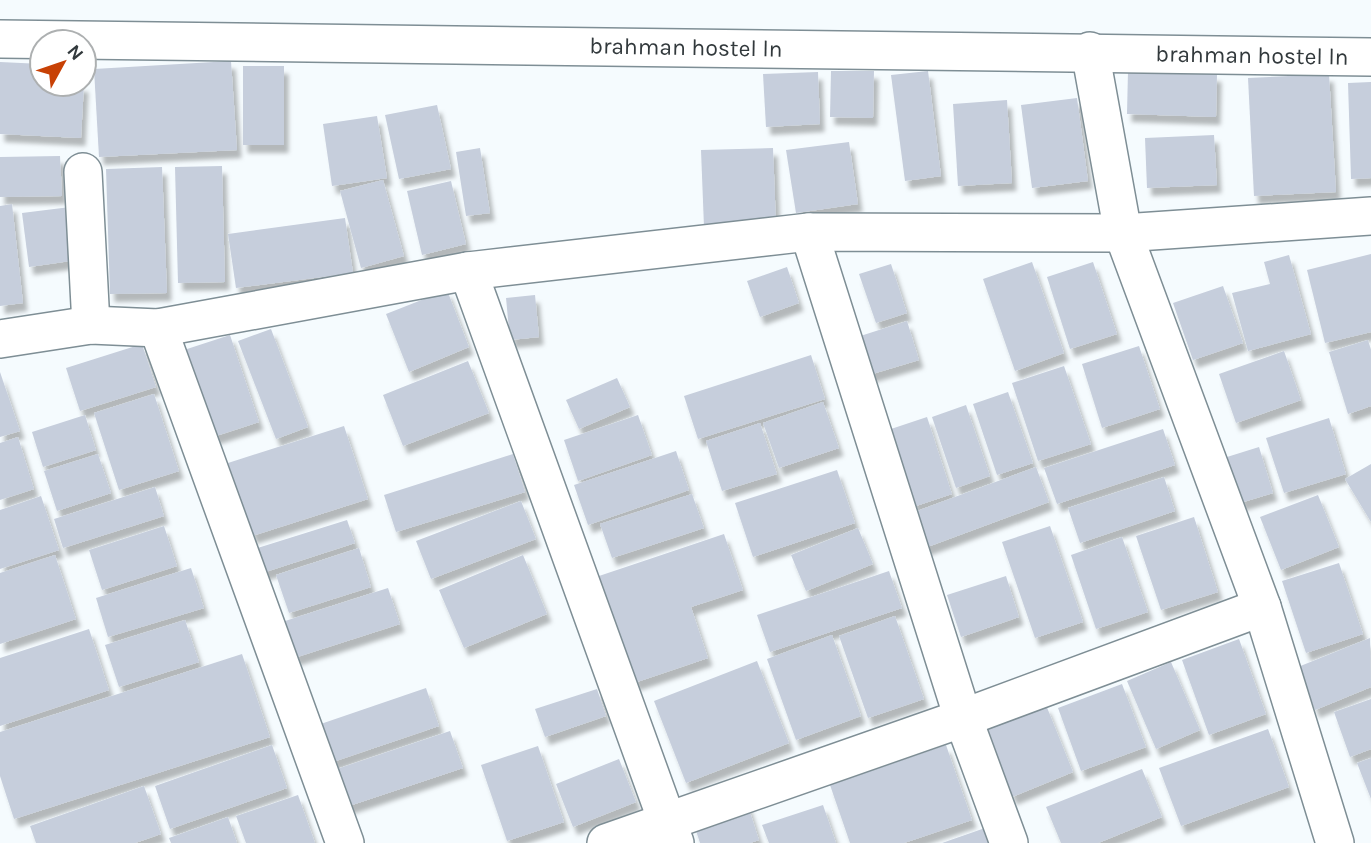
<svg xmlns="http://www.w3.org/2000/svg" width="1371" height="843" font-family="Karla,sans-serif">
	<defs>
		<filter id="shadow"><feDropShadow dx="4.5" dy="8" stdDeviation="2" flood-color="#0004"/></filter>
	</defs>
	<rect width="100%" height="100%" fill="#f5fbfe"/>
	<g fill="#c6cedc" filter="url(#shadow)">
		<path d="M231 61 237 150 99 157 94 69Z"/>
		<path d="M0 62 42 64V84H84L81 138 0 134Z"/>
		<rect x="243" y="66" width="41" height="79"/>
		<path d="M831 71H874L873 118 830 117Z"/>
		<path d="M928 71 941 176 905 181 891 75Z"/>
		<path d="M1128 71 1217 74 1216 117 1127 114Z"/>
		<path d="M818 72 820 124 766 127 763 74Z"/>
		<path d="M1329 74 1336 192 1254 196 1248 78Z"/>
		<path d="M1371 82V178L1351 179 1348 83Z"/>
		<path d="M1077 98 1088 181 1032 188 1021 105Z"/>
		<path d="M1007 100 1012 183 958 186 953 104Z"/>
		<path d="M437 105 451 169 399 179 385 115Z"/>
		<path d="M377 116 387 178 332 186 323 124Z"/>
		<path d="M1214 135 1217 185 1147 188 1145 138Z"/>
		<path d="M849 142 858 204 796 213 786 150Z"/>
		<path d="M480 148 490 213 466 216 456 152Z"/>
		<path d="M773 148 776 225 704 227 701 150Z"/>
		<path d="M60 156 62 196 0 197V157Z"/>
		<path d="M222 166 225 282 178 283 175 167Z"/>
		<path d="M162 167 167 293 110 294 106 169Z"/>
		<path d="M383 180 404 256 361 268 340 191Z"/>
		<path d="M451 181 466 244 422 255 407 191Z"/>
		<path d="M12 204 23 303 0 306V206Z"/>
		<path d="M70 207 77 260 29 267 22 213Z"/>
		<path d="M345 218 353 273 236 288 228 234Z"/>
		<path d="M1371 254V332L1325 343 1307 270Z"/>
		<path d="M1289 255 1311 334 1248 351 1232 293 1270 284 1264 262Z"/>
		<path d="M1032 262 1064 353 1015 371 983 279Z"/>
		<path d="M1093 262 1117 334 1070 349 1047 277Z"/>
		<path d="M891 264 907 313 876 323 859 274Z"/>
		<path d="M787 267 799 303 760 317 747 281Z"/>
		<path d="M1223 286 1243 343 1193 360 1173 303Z"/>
		<path d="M447 290 469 347 409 372 386 314Z"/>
		<path d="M535 295 539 337 510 340 506 298Z"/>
		<path d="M907 321 919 360 859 378 848 340Z"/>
		<path d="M271 329 308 427 276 439 238 341Z"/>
		<path d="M230 335 259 422 213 437 184 350Z"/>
		<path d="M1368 340 1371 350V406L1348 414 1329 352Z"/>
		<path d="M142 344 156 387 80 411 66 368Z"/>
		<path d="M1139 346 1160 409 1102 428 1082 364Z"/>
		<path d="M1284 351 1301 400 1236 423 1219 374Z"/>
		<path d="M811 355 825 399 698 439 684 396Z"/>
		<path d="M468 361 489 413 403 446 383 395Z"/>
		<path d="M1064 366 1091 444 1038 461 1012 383Z"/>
		<path d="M0 372 20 431 0 437Z"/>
		<path d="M617 378 630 407 579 429 566 400Z"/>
		<path d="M1008 392 1033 463 997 475 973 404Z"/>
		<path d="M154 394 179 471 119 490 94 413Z"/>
		<path d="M823 402 839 448 779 468 763 423Z"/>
		<path d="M966 405 990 476 956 488 932 417Z"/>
		<path d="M85 415 96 450 43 467 32 432Z"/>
		<path d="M638 415 652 455 578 481 564 440Z"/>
		<path d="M927 417 952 494 913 507 888 430Z"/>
		<path d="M1329 418 1346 474 1284 493 1266 438Z"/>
		<path d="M760 423 777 474 722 491 706 441Z"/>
		<path d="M344 426 368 499 252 536 228 463Z"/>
		<path d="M1163 429 1175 465 1057 504 1044 468Z"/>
		<path d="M18 437 34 489 0 500V443Z"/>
		<path d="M1259 447 1273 493 1240 503 1227 457Z"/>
		<path d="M676 451 689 490 588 525 574 485Z"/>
		<path d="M98 454 111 493 57 511 44 471Z"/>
		<path d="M513 454 525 492 396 532 384 495Z"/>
		<path d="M1371 464V522L1345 479Z"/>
		<path d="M1036 467 1049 502 922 549 909 514Z"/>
		<path d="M837 470 855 523 753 557 735 503Z"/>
		<path d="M1164 477 1175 511 1080 543 1068 508Z"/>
		<path d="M155 487 164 516 63 548 54 519Z"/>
		<path d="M692 494 704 528 612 558 600 524Z"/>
		<path d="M1318 495 1339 547 1281 570 1260 517Z"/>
		<path d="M41 496 59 550 0 569V510Z"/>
		<path d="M521 501 536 539 431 579 416 541Z"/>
		<path d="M1194 517 1218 592 1161 610 1136 536Z"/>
		<path d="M347 520 355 543 256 575 248 551Z"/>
		<path d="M164 526 177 566 102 590 89 550Z"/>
		<path d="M1050 526 1083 622 1035 638 1002 542Z"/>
		<path d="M858 528 873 564 806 591 791 555Z"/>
		<path d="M724 534 743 590 691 607 708 658 634 683 599 576Z"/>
		<path d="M1122 537 1148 612 1096 629 1071 555Z"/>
		<path d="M359 548 371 587 289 613 276 575Z"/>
		<path d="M55 555 76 619 0 644V573Z"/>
		<path d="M523 555 547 614 464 648 439 590Z"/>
		<path d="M1339 563 1363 634 1306 653 1282 581Z"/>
		<path d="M191 568 204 608 108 637 96 598Z"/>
		<path d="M889 571 902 608 770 652 757 615Z"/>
		<path d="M1006 576 1019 617 961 637 947 595Z"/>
		<path d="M388 588 400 624 294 658 282 622Z"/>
		<path d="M895 616 924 699 868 718 839 636Z"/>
		<path d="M185 620 199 662 119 687 105 645Z"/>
		<path d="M89 629 109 690 0 726V658Z"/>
		<path d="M832 635 861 716 796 740 767 659Z"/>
		<path d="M1370 638 1371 687 1315 710 1298 667Z"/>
		<path d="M1239 639 1266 714 1209 735 1182 660Z"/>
		<path d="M242 654 270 737 14 819 0 776V732Z"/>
		<path d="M757 661 789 743 686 783 654 701Z"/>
		<path d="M1171 662 1200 730 1156 749 1127 681Z"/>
		<path d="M1122 684 1146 747 1081 771 1058 708Z"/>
		<path d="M426 688 439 726 321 766 309 728Z"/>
		<path d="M597 689 606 716 545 737 535 709Z"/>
		<path d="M1371 699V749L1350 757 1334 712Z"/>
		<path d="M1046 705 1073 772 1012 797 985 730Z"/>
		<path d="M1268 729 1289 787 1181 826 1159 768Z"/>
		<path d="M450 731 463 768 337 810 325 773Z"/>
		<path d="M272 745 287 788 170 829 155 786Z"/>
		<path d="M946 745 972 820 904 843H850L830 785Z"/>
		<path d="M538 746 564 822 507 841 481 765Z"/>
		<path d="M1371 758V799L1357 763Z"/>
		<path d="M619 759 636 802 573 827 556 784Z"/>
		<path d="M1142 769 1162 817 1098 843H1061L1046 807Z"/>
		<path d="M144 786 161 834 135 843H36L30 826Z"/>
		<path d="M298 795 315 843H246L236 816Z"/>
		<path d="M747 803 759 840 750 843H700L693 821Z"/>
		<path d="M823 805 836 843H769L762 825Z"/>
		<path d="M228 817 237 843H171L169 838Z"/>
		<path d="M985 828 991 843H942Z"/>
	</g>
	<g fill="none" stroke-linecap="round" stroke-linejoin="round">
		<defs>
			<g id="minor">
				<path d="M0 39 1371 57"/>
				<path d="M1090 51 1123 233 1262 607 1335 843"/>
				<path d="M83 172 91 325"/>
				<path d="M809 232 963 718 1009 843"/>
				<path d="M468 271 675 843"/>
				<path d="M158 328 345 843"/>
				<path d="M0 339 91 325 158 328 468 271 809 232 1123 233 1371 216"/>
				<path d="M606 843 963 718 1262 607"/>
			</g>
		</defs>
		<use href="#minor" stroke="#7e8e95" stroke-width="40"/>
		<use href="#minor" stroke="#fff" stroke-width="37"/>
	</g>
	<g text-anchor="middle" stroke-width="5" stroke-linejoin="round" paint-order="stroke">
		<g font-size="23" fill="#32393c" stroke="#fff">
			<text transform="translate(686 47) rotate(1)" y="8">brahman hostel ln</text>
			<text transform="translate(1252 55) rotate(1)" y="8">brahman hostel ln</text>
		</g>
	</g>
	<g transform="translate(63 63) rotate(50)"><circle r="33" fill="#ffffff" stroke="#adb0b1" stroke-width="2"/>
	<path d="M0-5L12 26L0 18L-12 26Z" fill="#c84105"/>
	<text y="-10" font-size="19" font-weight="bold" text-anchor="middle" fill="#32393c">N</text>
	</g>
</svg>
